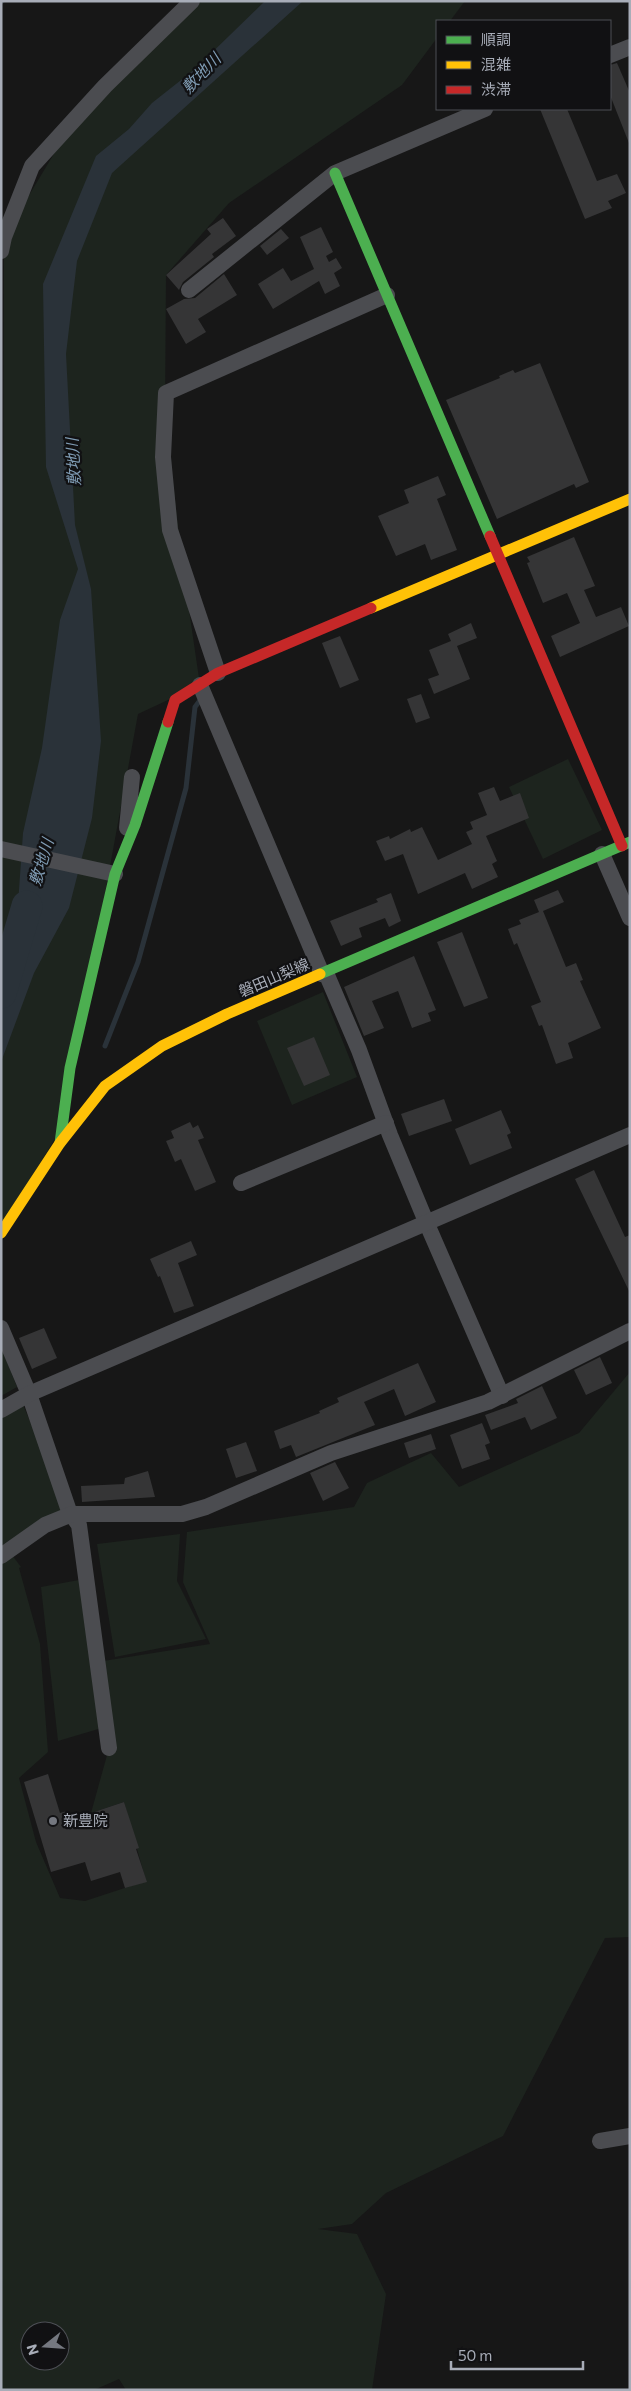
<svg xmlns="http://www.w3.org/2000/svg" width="631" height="2391" font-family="Commissioner,'Noto Sans JP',sans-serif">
	<rect width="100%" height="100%" fill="#171717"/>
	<g fill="#1d241e" fill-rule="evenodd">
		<path d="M202 1H465L450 21H437V38L402 85 229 203 166 275 165 413 183 569 200 685 138 714 62 1127 1 1228 4 237 76 117Z"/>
		<path d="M568 759 602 830 543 859 509 787Z"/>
		<path d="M323 992 357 1077 292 1105 257 1021Z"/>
		<path d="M1 1347 17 1387 1 1396Z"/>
		<path d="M630 1372V1937L605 1938 503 2136 386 2193 352 2224 318 2229 357 2234 386 2294 372 2390H126L119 2379 94 2390H1V1418L23 1405 69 1511 9 1551 21 1567 19 1568 40 1644 48 1752 19 1778 36 1842 60 1898 85 1901 146 1881 124 1802 91 1813 109 1748 105 1727 58 1741 41 1587 79 1580 97 1662 210 1644 183 1582 187 1532 354 1507 367 1483 431 1453 459 1487 579 1433ZM30 2331H60V2361H30Z"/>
		<path d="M180 1534 177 1581 206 1639 115 1657 97 1544Z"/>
	</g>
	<path fill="#2a3239" d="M265 1H303L112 173 77 261 66 354 75 525 91 589 101 741 92 818 69 908 34 973 1 1062V993L15 947 23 833 42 748 60 620 78 569 46 467 43 284 96 156 129 129 152 103 195 69Z"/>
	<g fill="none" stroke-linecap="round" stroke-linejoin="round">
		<g stroke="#2a3239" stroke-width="5">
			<path d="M1 2 2 1"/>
			<path d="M105 1046 138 962 186 788 195 707 201 699"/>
		</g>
		<path stroke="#2a3239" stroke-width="31" d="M1 993 27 906"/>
	</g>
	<g fill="#353536">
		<path d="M617 63 630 93 629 143 610 95V65Z"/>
		<path d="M540 109H567L597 181 617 174 626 193 608 201 612 208 585 219Z"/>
		<path d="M223 218 236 236 212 254 214 257 183 282 179 290 166 275 211 234 207 229Z"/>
		<path d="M321 227 333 252 326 256 329 262 336 258 342 268 334 273 340 286 325 294 319 281 273 309 258 284 283 268 291 281 314 269 300 237Z"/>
		<path d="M281 229 289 238 267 255 260 246Z"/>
		<path d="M224 274 237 295 198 319 206 332 186 344 166 309 184 299 195 298Z"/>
		<path d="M540 363 589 482 576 488 574 484 497 519 446 400 500 378 499 376 513 370 515 373Z"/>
		<path d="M438 476 446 495 437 499 457 550 431 560 425 544 396 556 378 516 409 503 404 490Z"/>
		<path d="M574 537 595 586 584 590 596 617 621 607 629 626 560 657 551 636 580 623 567 593 543 603 527 563 530 562 527 557Z"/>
		<path d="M471 623 477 638 457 646 470 679 434 694 428 679 439 675 429 650 451 641 448 634Z"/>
		<path d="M340 636 359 680 340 688 322 643Z"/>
		<path d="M421 694 430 718 416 723 407 699Z"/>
		<path d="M494 787 500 801 520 793 529 818 486 836 497 861 492 864 498 877 472 889 465 873 418 894 403 854 385 861 376 841 389 836 390 839 410 829 411 832 422 827 438 860 472 844 466 832 473 829 470 822 487 815 478 793Z"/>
		<path d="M558 890 564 902 543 911 566 967 576 963 583 980 580 981 601 1028 568 1043 573 1058 556 1064 542 1025 539 1026 531 1006 541 1002 517 943 514 945 508 929 521 924 519 920 539 912 534 900Z"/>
		<path d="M391 893 401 921 389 927 385 918 359 928 362 937 341 946 330 921 378 902 376 899Z"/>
		<path d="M462 932 488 998 464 1007 437 942Z"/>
		<path d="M414 956 436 1010 428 1013 431 1021 412 1028 398 991 372 1001 384 1028 364 1036 344 987Z"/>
		<path d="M314 1037 330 1075 304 1086 287 1048Z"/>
		<path d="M444 1099 452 1121 409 1136 401 1114Z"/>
		<path d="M501 1110 511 1133 507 1135 512 1148 470 1165 455 1129Z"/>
		<path d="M190 1122 193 1128 198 1125 204 1138 198 1140 216 1182 195 1191 181 1159 175 1162 166 1141 174 1138 171 1131Z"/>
		<path d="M594 1170 625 1237 630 1235V1293L575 1179Z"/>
		<path d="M191 1241 197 1255 178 1263 194 1306 174 1313 160 1276 158 1277 150 1259Z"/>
		<path d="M44 1328 57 1358 32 1369 19 1338Z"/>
		<path d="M600 1357 612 1383 586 1395 574 1370Z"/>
		<path d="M418 1363 436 1402 405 1416 394 1389 364 1402 375 1425 296 1457 291 1445 280 1449 274 1431 320 1413 319 1411 339 1402 337 1398Z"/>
		<path d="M542 1386 557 1418 531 1430 525 1417 491 1430 485 1415 518 1403 516 1399Z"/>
		<path d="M482 1423 490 1443 485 1445 490 1459 462 1469 450 1435Z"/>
		<path d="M431 1434 436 1449 409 1458 404 1443Z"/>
		<path d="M246 1442 257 1471 236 1478 226 1449Z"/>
		<path d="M335 1462 349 1488 323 1501 310 1473Z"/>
		<path d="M148 1471 155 1497 82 1502 81 1486 124 1484 125 1478Z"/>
		<path d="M48 1774 60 1813 67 1811 70 1820 124 1802 139 1848 136 1849 147 1882 125 1888 120 1872 91 1881 85 1862 51 1872 24 1782Z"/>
	</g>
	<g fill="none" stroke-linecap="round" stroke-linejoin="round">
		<g stroke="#4b4c50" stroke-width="16">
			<path d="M610 55 630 47"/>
			<path d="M1 251 4 237 32 166 105 86 192 1"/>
			<path d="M189 290 335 173 485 109"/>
			<path d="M218 673 170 530 163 457 166 393 387 295"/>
			<path d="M200 685 322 974"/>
			<path d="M127 828 132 777"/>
			<path d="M1 849 115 874"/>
			<path d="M602 854 630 918"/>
			<path d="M326 973 359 1050 390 1135 427 1224 502 1396"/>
			<path d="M241 1183 386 1123"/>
			<path d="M1 1328 29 1394 69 1511 79 1525 109 1748"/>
			<path d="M1 1410 29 1394 630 1135"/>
			<path d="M1 1556 45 1525 72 1514H182L206 1507 331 1453 488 1402 630 1331"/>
			<path d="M600 2141 630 2136"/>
		</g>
		<g stroke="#4caf50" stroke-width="11">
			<path d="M335 173 490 536"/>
			<path d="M320 974 630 842"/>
			<path d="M60 1143 70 1068 115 874 135 825 168 722"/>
		</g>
		<g stroke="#ffc107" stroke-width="11">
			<path d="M371 608 630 499"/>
			<path d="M1 1233 60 1143 105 1086 162 1046 227 1014 320 974"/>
		</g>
		<g stroke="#c62828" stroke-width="11">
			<path d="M490 536 622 846"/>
			<path d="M168 722 175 700 218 673 371 608"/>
		</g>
	</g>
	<circle fill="#757880" stroke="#111113" stroke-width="2" cx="53" cy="1821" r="5"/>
	<g text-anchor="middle" stroke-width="4.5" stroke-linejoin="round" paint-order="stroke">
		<g font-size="15" fill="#a8adb8" stroke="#111113">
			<text transform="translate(274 978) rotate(-23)" y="5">磐田山梨線</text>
		</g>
		<g font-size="15" fill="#a8adb8" stroke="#111113" text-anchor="start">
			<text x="63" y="1826">新豊院</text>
		</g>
		<g font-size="16" font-style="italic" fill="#7f9bb3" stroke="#111113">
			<text transform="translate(201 73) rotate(-46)" y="6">敷地川</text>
			<text transform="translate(73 462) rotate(-93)" y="6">敷地川</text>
			<text transform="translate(41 862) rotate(-73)" y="6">敷地川</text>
		</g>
	</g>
	<rect width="631" height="2391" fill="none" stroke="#a8adb8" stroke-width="5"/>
	<rect x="436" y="20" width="175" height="90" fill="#111113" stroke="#4d4f55"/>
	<rect x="446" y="36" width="25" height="8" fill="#4caf50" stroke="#4d4f55"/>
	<text x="481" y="45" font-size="15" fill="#a8adb8">順調</text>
	<rect x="446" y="61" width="25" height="8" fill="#ffc107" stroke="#4d4f55"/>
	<text x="481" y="70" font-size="15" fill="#a8adb8">混雑</text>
	<rect x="446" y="86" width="25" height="8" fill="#c62828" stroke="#4d4f55"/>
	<text x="481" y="95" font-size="15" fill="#a8adb8">渋滞</text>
	<g transform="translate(45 2346) rotate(253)"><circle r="24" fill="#111113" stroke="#4d4f55"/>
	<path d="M0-4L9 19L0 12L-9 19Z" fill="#757880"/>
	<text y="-8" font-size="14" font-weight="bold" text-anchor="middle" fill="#a8adb8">N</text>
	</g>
	<path d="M451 2361v8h132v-8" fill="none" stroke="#a8adb8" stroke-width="2.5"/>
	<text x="458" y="2361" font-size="15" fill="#a8adb8" stroke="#111113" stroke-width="4" paint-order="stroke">50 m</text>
</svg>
